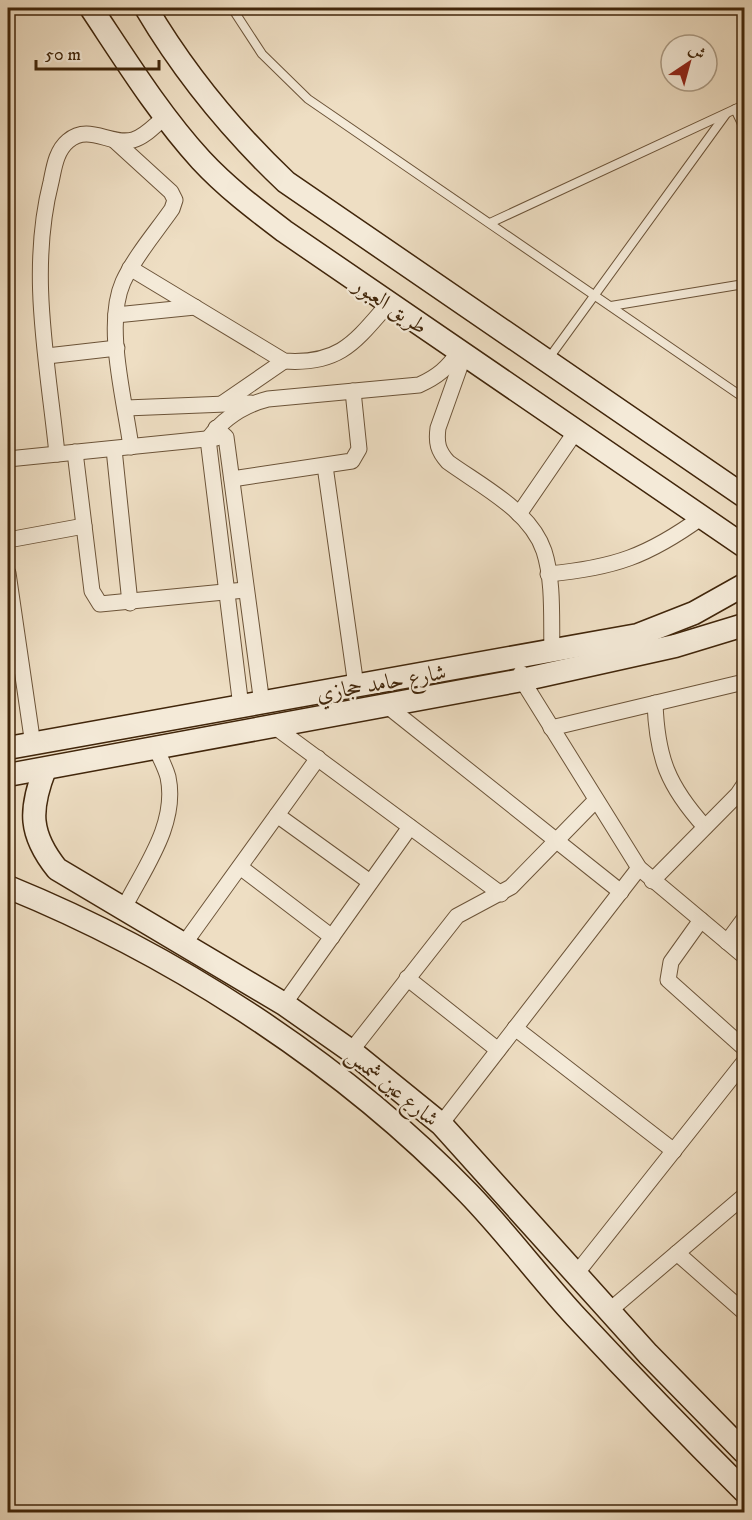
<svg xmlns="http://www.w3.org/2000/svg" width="752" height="1520" font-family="'IM FELL DW Pica',Amiri,serif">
	<rect width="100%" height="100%" fill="#eedec3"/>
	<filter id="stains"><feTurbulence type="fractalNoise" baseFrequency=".00333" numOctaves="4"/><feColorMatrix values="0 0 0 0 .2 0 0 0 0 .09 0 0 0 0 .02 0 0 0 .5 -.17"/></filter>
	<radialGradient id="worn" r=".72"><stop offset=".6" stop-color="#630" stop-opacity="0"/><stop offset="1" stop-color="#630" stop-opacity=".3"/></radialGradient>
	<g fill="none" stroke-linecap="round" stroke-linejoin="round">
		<defs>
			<g id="lane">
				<path d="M232 8 262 54 308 99 744 398"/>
				<path d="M735 109 744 128"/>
				<path d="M490 223 744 105"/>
				<path d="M611 306 744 284"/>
				<path d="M549 358 726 114"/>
			</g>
			<g id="street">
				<path d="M114 140 171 192 175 200 172 209C156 232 135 256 123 282 104 325 125 401 131 447"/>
				<path d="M130 268 284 361C340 365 355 342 389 303"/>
				<path d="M116 315 195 307"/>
				<path d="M464 355 438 428C436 443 438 451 448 462 481 486 530 510 544 551 554 582 551 620 552 652"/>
				<path d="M47 356 117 348"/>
				<path d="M223 403 284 361"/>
				<path d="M126 408 251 403"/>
				<path d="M216 428 226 437 262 704"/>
				<path d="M114 449 130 603"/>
				<path d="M75 452 92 591 100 604 245 590"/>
				<path d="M57 454C48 364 28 272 51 182 54 168 56 151 68 141 89 123 110 146 133 140 145 137 156 124 166 116"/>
				<path d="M8 459 216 438"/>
				<path d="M325 466 356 686"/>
				<path d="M232 479 352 461 359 449 353 391"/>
				<path d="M519 514 576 431"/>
				<path d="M8 540 84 526"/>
				<path d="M8 573 33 745"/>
				<path d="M548 574C614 568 648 556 702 517"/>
				<path d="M521 673 522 680 639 868 744 956"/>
				<path d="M655 703C657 758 668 786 705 827"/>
				<path d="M386 705 621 892"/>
				<path d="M241 707 208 439C223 419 244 405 268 399L419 385C437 377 448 368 459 351"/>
				<path d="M271 724 501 894"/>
				<path d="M551 728 744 682"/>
				<path d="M277 815 370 882"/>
				<path d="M240 867 332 937"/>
				<path d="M652 881 738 794 744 785"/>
				<path d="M124 908C144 868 178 824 168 777 165 766 159 756 155 746"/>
				<path d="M701 920 671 962 668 980 744 1048"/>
				<path d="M727 942 744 919"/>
				<path d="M184 944 318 758"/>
				<path d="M407 978 498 1050"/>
				<path d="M284 1004 410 827"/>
				<path d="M515 1028 674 1151"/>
				<path d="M351 1051 457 916 511 887 596 800"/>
				<path d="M441 1124 639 868"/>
				<path d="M677 1253 744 1312"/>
				<path d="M576 1274 744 1062"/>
				<path d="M609 1311 744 1196"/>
			</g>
			<g id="secondary">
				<path d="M91 8C125 59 159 114 201 160 226 187 255 209 284 231L744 546"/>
				<path d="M146 8C185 74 230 129 286 182L744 496"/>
				<path d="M8 748 638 635 694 613 744 585"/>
				<path d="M45 769C29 810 29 834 57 869L284 1004 351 1051 441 1124 648 1354 744 1452"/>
				<path d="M8 775 522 680 675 646 744 625"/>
				<path d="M8 887C175 955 342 1063 468 1193 506 1232 539 1277 576 1317 631 1376 687 1434 744 1491"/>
			</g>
		</defs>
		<use href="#lane" stroke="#6c5439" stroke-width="10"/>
		<use href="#street" stroke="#6c5439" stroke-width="17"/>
		<use href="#secondary" stroke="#41260b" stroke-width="25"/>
		<use href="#lane" stroke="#f4ead8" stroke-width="8"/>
		<use href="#street" stroke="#f4ead8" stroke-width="15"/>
		<use href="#secondary" stroke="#f4ead8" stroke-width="22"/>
	</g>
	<g text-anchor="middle" stroke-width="4.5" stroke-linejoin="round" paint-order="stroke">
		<g font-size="22" fill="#41260b" stroke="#f4ead8">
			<text transform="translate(391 305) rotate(34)" y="8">طريق العبور</text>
			<text transform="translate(381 682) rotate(-10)" y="8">شارع حامد حجازي</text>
			<text transform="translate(393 1086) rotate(39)" y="8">شارع عين شمس</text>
		</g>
	</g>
	<rect width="752" height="1520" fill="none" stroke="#eedec3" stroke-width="30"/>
	<rect x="9" y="9" width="734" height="1502" fill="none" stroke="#41260b" stroke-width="3"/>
	<rect x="15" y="15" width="722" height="1490" fill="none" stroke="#41260b" stroke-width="1.5"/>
	<g transform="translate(689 63) rotate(36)"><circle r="28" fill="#f4ead8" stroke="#ac9c86" stroke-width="1.5"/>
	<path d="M0-4.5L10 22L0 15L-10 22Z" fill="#8f2418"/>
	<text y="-9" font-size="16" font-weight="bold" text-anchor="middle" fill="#41260b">ش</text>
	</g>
	<path d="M36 60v9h123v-9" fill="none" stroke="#41260b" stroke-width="3"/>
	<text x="45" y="60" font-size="18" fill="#41260b" stroke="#f4ead8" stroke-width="4.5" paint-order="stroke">50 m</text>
	<rect width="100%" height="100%" filter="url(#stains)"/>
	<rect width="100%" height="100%" fill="url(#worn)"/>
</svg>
